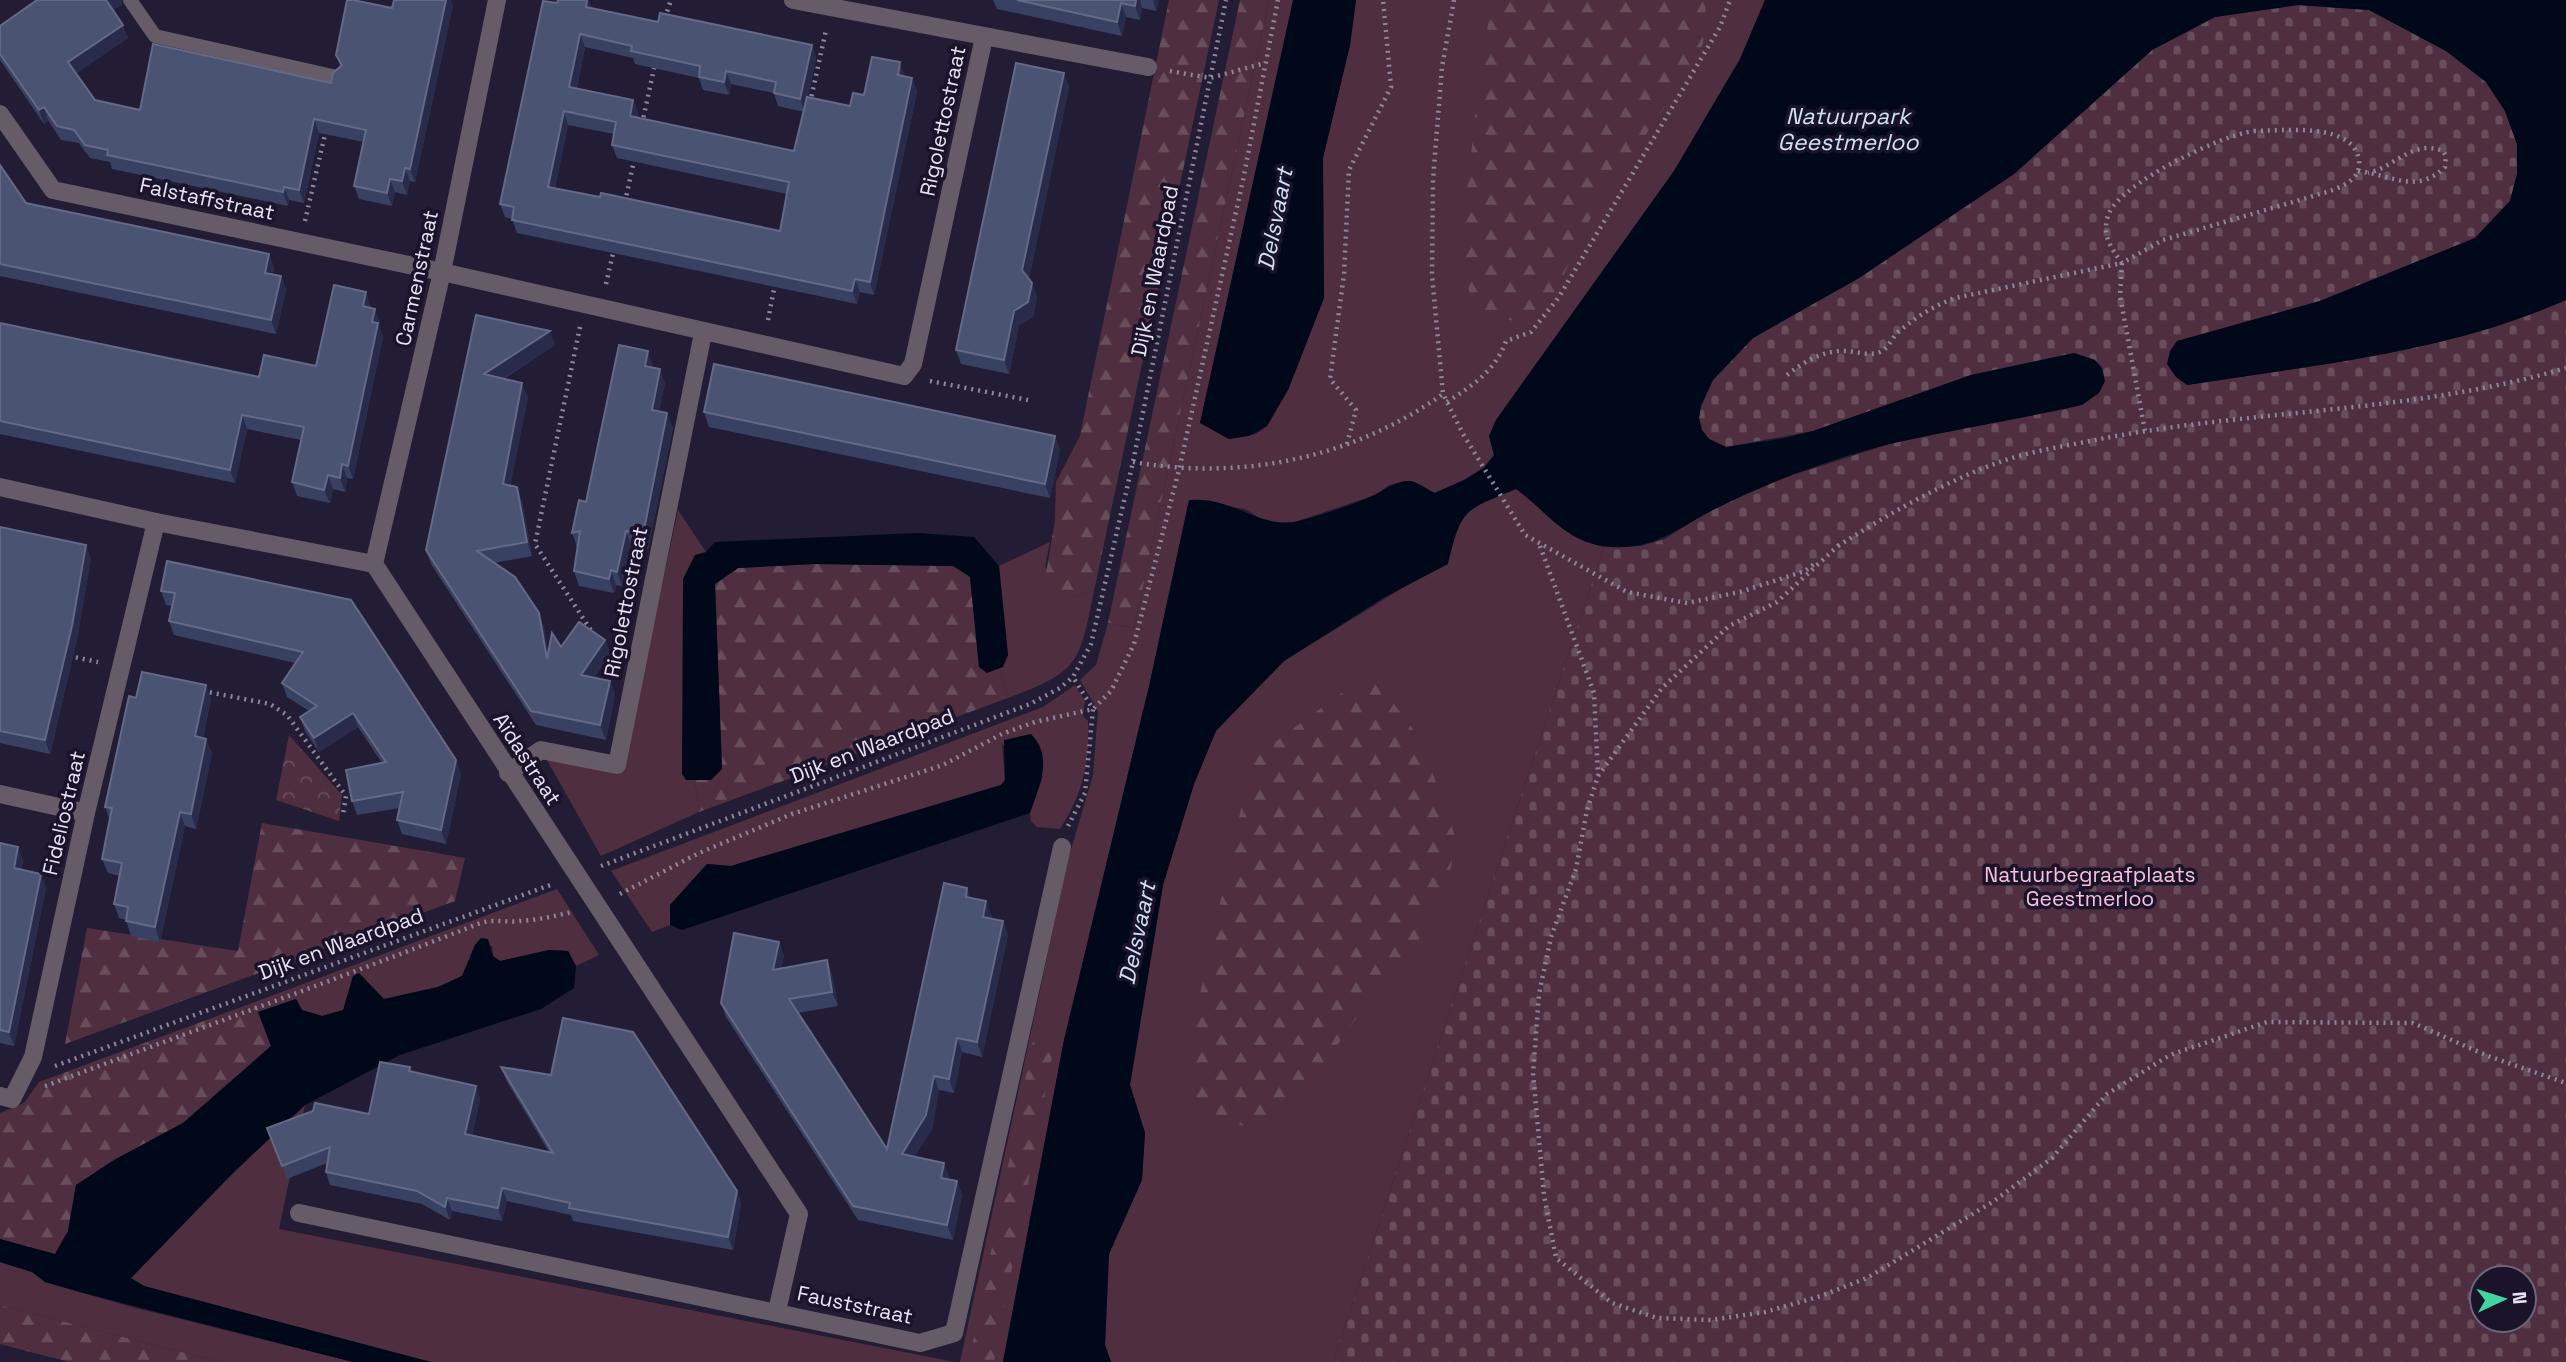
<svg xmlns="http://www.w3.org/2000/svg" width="2566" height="1362" font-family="'Space Grotesk',sans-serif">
	<defs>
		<pattern id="forest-firs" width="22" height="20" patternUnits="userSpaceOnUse" patternTransform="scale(1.75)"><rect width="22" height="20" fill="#4f2f3f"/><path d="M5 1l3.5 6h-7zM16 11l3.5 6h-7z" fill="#684d5b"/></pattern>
		<pattern id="cemetery-stones" width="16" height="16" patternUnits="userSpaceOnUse" patternTransform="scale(1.75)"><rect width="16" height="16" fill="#4f2f3f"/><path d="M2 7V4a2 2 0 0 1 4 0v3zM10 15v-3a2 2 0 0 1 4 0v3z" fill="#684d5b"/></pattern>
		<pattern id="park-crowns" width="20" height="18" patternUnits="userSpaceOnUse" patternTransform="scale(1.75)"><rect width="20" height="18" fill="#4f2f3f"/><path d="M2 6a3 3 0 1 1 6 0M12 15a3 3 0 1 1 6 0" fill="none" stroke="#684d5b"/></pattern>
	</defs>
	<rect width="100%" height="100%" fill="#231c35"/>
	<g fill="#4f2f3f">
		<path d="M1269 0H1294L1200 423 1229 439 1256 434 1267 426 1288 390 1324 298 1323 158 1350 45 1356 0H1765L1740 59 1674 171 1496 420 1489 436 1494 455 1484 467 1464 480 1434 493 1412 481 1389 485 1375 495 1295 522 1268 523 1245 509 1189 500 1150 682 1064 1040 1003 1362H960L1068 860 1093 775 1098 711 1080 680 1096 665 1108 623 1134 628Z"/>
		<path d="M1516 489C1549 512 1562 536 1604 547L1333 1362H1111L1105 1345 1109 1254 1142 1179 1145 1133 1130 1085 1163 885 1194 784 1216 730 1284 661 1409 584 1453 544 1456 527 1468 509Z"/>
		<path d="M678 510 706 552 686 780H695L699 812 601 856 547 760 548 757 622 773Z"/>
		<path d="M1050 542 1045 567 1073 597 1094 591C1079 664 1080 671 1008 698L1000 668 1008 655 999 566Z"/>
		<path d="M1075 685 1085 701 1083 716 1088 721C1090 762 1083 794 1060 829L1037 827 1031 821 1030 813 1043 776 1002 744 1005 780 1001 785 731 866 707 864 670 905V925L652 932 611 871 1043 707Z"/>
		<path d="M557 889 599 955 576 966 568 951 549 950 500 961 493 957 492 946 475 945 462 976 438 987 384 999 353 976 344 1010 322 1016 302 1010 296 999 258 1012 255 1002Z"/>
		<path d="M305 1105 279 1229 955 1362H431L144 1286 131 1278 231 1175Z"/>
		<path d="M0 1262 32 1272 45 1282 132 1307 353 1362H220L0 1305Z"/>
	</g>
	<g fill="url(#forest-firs)">
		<path d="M1169 0H1219L1094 591 1073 597 1055 596 1044 585 1055 520 1056 482 1080 436Z"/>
		<path d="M1240 0H1269L1134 628 1108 623Z"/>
		<path d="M1492 0H1706L1703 44 1657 119 1614 178 1586 226 1555 294 1540 316 1520 323 1486 313 1471 302 1461 245 1480 73Z"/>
		<path d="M815 564 953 566 970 576 979 667 987 672 1000 668 1008 698 699 812 695 780H711L722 769 715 584 738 568Z"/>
		<path d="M1370 672 1421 740 1456 839 1450 873 1417 944 1367 1003 1316 1075 1282 1111 1243 1126 1195 1111 1187 1053 1252 759Z"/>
		<path d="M262 823 465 858 455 901 65 1044 87 928 238 951Z"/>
		<path d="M255 1002 271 1046 183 1123 114 1160 76 1185 68 1231 55 1254 0 1239V1113L24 1103 39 1082Z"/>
		<path d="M1033 1041 1054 1047 994 1362H969Z"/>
		<path d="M0 1305 220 1362H69L0 1344Z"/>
	</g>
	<path fill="url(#cemetery-stones)" fill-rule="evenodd" d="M2298 5 2369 10 2446 51 2486 82 2505 111 2517 144V174L2510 201 2475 238 2320 301 2178 341 2187 385C2314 365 2447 353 2566 300V1362H1333L1604 547 1641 546 1665 539 1702 515 1762 485 1896 442 1961 429 2095 360 2074 353 1971 375 1813 431 1726 447 1709 439 1702 430 1699 418 1701 406 1713 380 1753 338 1859 278 2014 174 2152 50 2215 17ZM2482 1278H2524V1320H2482Z"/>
	<path fill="url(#park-crowns)" d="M289 735 342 795 339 821 276 800Z"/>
	<g fill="#000819">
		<path d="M1293 0H1356L1350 45 1323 158 1324 298 1288 390 1267 426 1249 436 1229 439 1200 423Z"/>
		<path d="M1765 0H2566V300C2447 353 2314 365 2187 385L2176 377 2167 364 2170 351 2177 341 2320 301 2475 238 2510 201 2517 174V144L2505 111 2486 82 2446 51 2369 10 2298 5 2215 17 2152 50 2014 174 1859 278 1753 338 1713 380 1701 406 1699 418 1702 430 1709 439 1726 447 1780 439 1813 431 1971 375 2074 353 2095 360 2102 368 2105 381 2099 393 2082 405C2021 419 1960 428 1899 442 1837 456 1773 480 1715 509 1676 529 1651 553 1603 546 1565 541 1545 510 1516 489 1464 510 1461 509 1448 564L1383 598 1284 661 1216 731 1194 784 1163 885 1130 1085 1145 1133 1142 1180 1109 1254 1105 1345 1111 1362H1003L1064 1040 1150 682 1189 500C1231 496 1257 527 1293 522 1308 520 1362 502 1376 494 1387 489 1396 480 1410 481 1418 482 1428 490 1435 493L1464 480 1484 468 1494 455 1489 436 1496 420 1674 171 1740 59Z"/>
		<path d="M918 533 974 537 999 566 1008 655 1003 667 987 673 979 667 970 577 953 566 815 564 738 568 715 584 722 769 711 780H686L682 774 683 579 695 555 706 552 715 542Z"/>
		<path d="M1031 734C1054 757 1039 786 1030 813L682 930 670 925V905L707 864 731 866 1001 785 1005 780 1004 740Z"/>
		<path d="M481 938 488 939 493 956 500 961 549 950 568 951 576 966 574 988 541 1009 400 1055 305 1105 231 1175 131 1278 144 1286 431 1362H353L87 1294 45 1282 32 1272 0 1262V1239L55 1254 68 1231 76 1185 114 1160 183 1123 271 1046 258 1012 296 999 302 1010 322 1016 343 1010 353 976 359 973 384 999 438 987 462 976 475 945Z"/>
	</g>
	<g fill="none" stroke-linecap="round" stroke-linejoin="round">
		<g stroke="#8d879c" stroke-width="4.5" stroke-dasharray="2 5" stroke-linecap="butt">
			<path d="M1454 0 1442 67 1433 180 1432 275 1443 394 1463 434 1525 535 1627 592 1687 603 1740 592 1805 571 1814 564"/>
			<path d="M665 18 671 0"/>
			<path d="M1170 71 1210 78 1265 63"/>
			<path d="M810 103 826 30"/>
			<path d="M642 124 655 64"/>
			<path d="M2254 131C2282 131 2354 121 2359 161 2361 180 2341 187 2327 192L2163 240 2122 263C2110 247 2101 233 2109 213 2123 182 2221 135 2254 131Z"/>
			<path d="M2358 171C2392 175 2416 195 2445 167L2446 156 2443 151C2413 139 2395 167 2368 173"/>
			<path d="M625 202 635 156"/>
			<path d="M305 221 326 130"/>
			<path d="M606 284 614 249"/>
			<path d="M768 320 775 284"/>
			<path d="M580 327 535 544 592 632"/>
			<path d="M1787 375C1805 361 1823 350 1847 351 1858 352 1869 356 1880 352 1888 349 1892 338 1898 332 1916 317 1933 306 1955 298L2122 263 2120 296 2145 431"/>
			<path d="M930 381 1028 400"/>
			<path d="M1447 402C1472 386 1496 370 1506 341L1531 332 1559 297 1720 27 1730 0"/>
			<path d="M1347 444 1356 410 1330 379 1344 274 1349 170 1391 87 1383 0"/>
			<path d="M1133 462C1242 481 1353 458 1443 394"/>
			<path d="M1839 545 1777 602 1729 626 1662 688 1598 776 1587 810 1576 869 1551 937 1539 994 1533 1073 1544 1195 1556 1258 1612 1303 1657 1318 1711 1320 1765 1312 1821 1296 1867 1278 1994 1201 2052 1158 2107 1094 2170 1055 2267 1022 2413 1023 2488 1056 2566 1083"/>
			<path d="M1540 546 1594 693 1598 775"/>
			<path d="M1838 546C1887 515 1942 483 1997 463 2029 451 2067 446 2100 439 2255 409 2414 413 2566 368"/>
			<path d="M69 656 98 662"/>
			<path d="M203 691 270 704 287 715 346 796 343 814"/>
			<path d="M1068 826 1085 793 1093 709 1073 677"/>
			<path d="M601 866 1030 704 1060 688 1073 677 1091 644 1133 462 1226 0"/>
			<path d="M620 894 699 853 792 814 943 765 1002 734 1035 722 1093 709 1111 691 1134 644 1179 470 1243 180 1278 0"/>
			<path d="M55 1066 553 884"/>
			<path d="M45 1086C190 1032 335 980 478 924 493 918 506 923 520 921 538 920 555 916 572 912"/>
		</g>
		<path stroke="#665c67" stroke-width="14" d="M130 0 155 36 337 77"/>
		<g stroke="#665c67" stroke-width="18">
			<path d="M793 0 1148 67"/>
			<path d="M0 114 53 190 442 272 904 376 913 364 984 37"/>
			<path d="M0 487 156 522 374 564 799 1214 777 1311"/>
			<path d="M374 564 442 272 497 0"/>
			<path d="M508 773 541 750 617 765 703 333"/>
			<path d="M0 794 86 813"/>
			<path d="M0 1096 12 1099 33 1057 86 813 156 522"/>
			<path d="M299 1213 920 1343 954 1333 1062 847"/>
		</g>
	</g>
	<g fill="#384162" fill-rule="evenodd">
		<path d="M122 0V5L113 10 128 38 76 73 95 100 140 110 331 83 340 66 336 55 392 8 453 5 415 182 410 181 407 195 395 192 392 206 359 199 354 186 364 142 319 133 304 203 289 200 288 206 112 169 110 162 90 158 79 143 61 140 48 120 44 124 0 60V26Z"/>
		<path d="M993 0H1159L1156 11 1142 8 1140 20 1126 17 1122 36 997 9Z"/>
		<path d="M557 3 592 8 658 22 812 45 816 58 808 97 850 106 864 95 905 76V77L912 78 917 92 874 295 860 292 857 304 517 233 512 219 505 217 500 204ZM585 47 633 58 635 64 699 78 703 90 729 95 731 84 774 93 778 106 804 112 794 151 637 118 638 113 633 100 577 88ZM568 125 614 134 612 145 617 158 787 194 780 231 555 188Z"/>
		<path d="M1064 73 1069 87 1029 279 1032 283 1037 297 1033 317 1019 325 1009 374 961 364 956 350Z"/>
		<path d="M0 165 26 203 269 254 274 268 273 274 281 276 286 290 276 334 0 276Z"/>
		<path d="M371 306V308L380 322 379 326 383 337 353 479 347 478 345 492 333 489 330 503 297 496 292 482 301 440 247 429 235 483 0 434V323L259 377 316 366Z"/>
		<path d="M476 315 555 345 504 379 528 397 510 486 522 501 532 556 494 563 544 627 548 652 561 647 605 640 610 654 594 678 610 681 615 695 606 740 536 725 431 564 426 550Z"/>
		<path d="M653 366V367L665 383 659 411 673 427 648 549 631 545 622 586 616 585 614 593 579 586 574 571 577 547 572 533 586 502Z"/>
		<path d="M704 412 1055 436 1060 450 1050 498 709 427Z"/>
		<path d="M0 527 91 558 77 639 50 754 0 743Z"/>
		<path d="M161 591 351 600 456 760 461 774 446 844 402 834 397 820 400 808 357 815 352 801 382 763 358 727 319 752 305 731 300 717 309 711 287 697 282 683 295 663 174 635 169 621 172 606 166 605Z"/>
		<path d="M206 685 211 699 203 738 212 753 196 829 185 826 160 942 131 936 126 920 119 918 114 904 120 876 108 873 102 859 110 820 105 807 136 698Z"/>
		<path d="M0 843 18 847 23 861 21 870 46 888 14 1046 0 1043Z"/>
		<path d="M971 898 992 916 991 918 1003 921 1008 935 982 1057 962 1052 954 1093 939 1090 932 1129 914 1157 944 1163 949 1178 948 1180 957 1181 962 1195 953 1240 858 1220 726 1017 721 1003 779 942 784 956 781 969 827 960 832 975 838 1006 798 1013 887 1149Z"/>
		<path d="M410 1067 412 1072 476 1086 480 1099 472 1136 549 1152 506 1080 501 1067 737 1191 741 1204 733 1250 573 1221 571 1215 507 1201 502 1221 452 1211 450 1220 422 1204 330 1185 326 1172 327 1163 287 1179 267 1128 369 1114Z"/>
	</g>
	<g fill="#282b49">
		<path d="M106 0H122V5L110 12Z"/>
		<path d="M446 0H451L453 5 415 182 410 169Z"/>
		<path d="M587 0H589L593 10 586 7Z"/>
		<path d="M1136 0H1140L1142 8 1140 20 1135 6Z"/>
		<path d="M1153 0H1159L1156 11Z"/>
		<path d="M1121 3 1126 17 1122 36 1117 22Z"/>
		<path d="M123 25 128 38 73 76 68 62Z"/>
		<path d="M580 34 585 47 574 100 569 87Z"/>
		<path d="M812 45 816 58 805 112 800 99Z"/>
		<path d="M900 62 905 76 902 88 898 75Z"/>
		<path d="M726 71 731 84 729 95 724 82Z"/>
		<path d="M1064 73 1069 87 1028 284 1022 270Z"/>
		<path d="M912 78 917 92 874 295 870 282Z"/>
		<path d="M633 100 638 113 635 130 630 116Z"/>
		<path d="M44 107 48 120 44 124 39 110Z"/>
		<path d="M564 111 568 125 553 200 548 187Z"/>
		<path d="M314 119 319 133 304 203 299 190Z"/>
		<path d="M405 168 410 181 407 195 402 181Z"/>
		<path d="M390 179 395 192 392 206 387 193Z"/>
		<path d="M284 187 289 200 288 206 283 192Z"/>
		<path d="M269 254 274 268 270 286 265 273Z"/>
		<path d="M281 276 286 290 276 334 271 320Z"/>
		<path d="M855 279 860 292 857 304 852 291Z"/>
		<path d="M1032 283 1037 297 1033 317 1019 325 1009 374 1004 360 1014 311Z"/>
		<path d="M366 292 371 306 368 320 363 306Z"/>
		<path d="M375 309 380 322 379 326 383 337 353 479 348 466Z"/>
		<path d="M550 331 555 345 489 388 484 374Z"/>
		<path d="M648 351 653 366 650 380 645 366Z"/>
		<path d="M660 369 665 383 657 424 652 410Z"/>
		<path d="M522 383 528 397 508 498 503 484Z"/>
		<path d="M667 413 673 427 648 549 643 535Z"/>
		<path d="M242 415 247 429 235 483 230 470Z"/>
		<path d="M1055 436 1060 450 1050 498 1045 484Z"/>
		<path d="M342 464 347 478 345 492 340 478Z"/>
		<path d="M328 475 333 489 330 503 324 490Z"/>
		<path d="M517 487 522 501 532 556 527 542Z"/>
		<path d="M626 531 631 545 622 586 617 572Z"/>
		<path d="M86 545 91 558 77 639 50 754 45 740Z"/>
		<path d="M611 570 616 585 614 593 609 579Z"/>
		<path d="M539 613 544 627 552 673 547 659Z"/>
		<path d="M605 640 610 654 586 689 581 675Z"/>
		<path d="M610 681 615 695 606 740 600 725Z"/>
		<path d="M206 685 211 699 200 750 195 736Z"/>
		<path d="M353 713 358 727 319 752 314 738Z"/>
		<path d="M206 739 212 753 196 829 191 814Z"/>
		<path d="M456 760 461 774 446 844 441 830Z"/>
		<path d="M180 812 185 826 160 942 155 927Z"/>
		<path d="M18 847 23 861 19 882 14 868Z"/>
		<path d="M41 874 46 888 14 1046 9 1032Z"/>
		<path d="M967 888 973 903 966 897Z"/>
		<path d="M986 901 992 916 988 931 983 917Z"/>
		<path d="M1003 921 1008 935 982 1057 977 1042Z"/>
		<path d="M779 942 784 956 778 984 773 970Z"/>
		<path d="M827 960 832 975 838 1006 832 992Z"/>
		<path d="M957 1038 962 1052 954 1093 949 1079Z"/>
		<path d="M934 1076 939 1090 932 1129 907 1169 902 1154Z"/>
		<path d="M476 1086 480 1099 470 1147 465 1134Z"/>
		<path d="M944 1163 949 1178 946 1192 941 1178Z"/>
		<path d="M957 1181 962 1195 953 1240 947 1225Z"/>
		<path d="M502 1188 507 1201 502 1221 498 1208Z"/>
		<path d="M737 1191 741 1204 733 1250 728 1237Z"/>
		<path d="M447 1198 452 1211 450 1220 445 1207Z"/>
	</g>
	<g fill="#4b5372" stroke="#636986" stroke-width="2" fill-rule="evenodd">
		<path d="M37 0H106L123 25 68 62 95 100 140 110 153 44 331 83 333 73 342 65 336 55 347 0H353L392 8 394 0H446L410 169 405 168 402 181 390 179 387 193 354 186 366 130 314 119 299 190 284 187 283 192 107 155 108 150 85 145 74 130 57 126 44 107 39 110 0 54V26Z"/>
		<path d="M558 0H587L586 7 658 22 660 13 812 45 800 99 774 93 776 82 726 71 724 82 699 77 700 66 631 51 632 46 580 34 569 87 633 100 630 116 794 151 807 97 850 106 853 93 864 95 872 57 900 62 898 75 912 78 870 282 855 279 852 291 512 220 514 207 500 204 543 1 557 3ZM564 111 616 122 612 145 789 182 780 231 601 193 600 197 548 187Z"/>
		<path d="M1017 0H1136L1135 6 1121 3 1117 22Z"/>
		<path d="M1016 63 1064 73 1022 270 1032 283 1028 302 1014 311 1004 360 956 350Z"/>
		<path d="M0 165 26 203 269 254 265 273 281 276 271 320 0 264Z"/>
		<path d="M334 285 366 292 363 306 375 309 372 322 378 323 348 466 342 464 340 478 328 475 324 490 292 482 304 427 242 415 230 470 0 421V323L259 377 264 355 316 366Z"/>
		<path d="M476 315 550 331 484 374 522 383 503 484 517 487 527 542 477 551 515 577 539 613 547 659 552 633 561 647 579 622 605 640 581 675 610 681 600 725 531 711 426 550Z"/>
		<path d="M619 345 648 351 645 366 660 369 652 410 667 413 643 535 626 531 617 572 611 570 609 579 574 571 580 531 572 533 579 500 586 502Z"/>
		<path d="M714 364 1055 436 1045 484 704 412Z"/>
		<path d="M0 527 86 545 72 626 45 740 0 731Z"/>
		<path d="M167 561 351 600 456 760 441 830 397 820 403 792 352 801 346 770 386 762 353 713 314 738 300 717 317 706 282 683 303 652 169 621 175 593 161 591Z"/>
		<path d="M142 672 206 685 195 736 206 739 191 814 180 812 155 927 126 921 128 907 114 904 122 863 102 859 112 808 105 807 129 696 136 698Z"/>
		<path d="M0 843 18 847 14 868 41 874 9 1032 0 1030Z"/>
		<path d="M944 883 967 888 966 897 986 901 983 917 1003 921 977 1042 957 1038 949 1079 934 1076 926 1115 902 1154 944 1163 941 1178 957 1181 947 1225 853 1206 721 1003 734 933 779 942 773 970 827 960 832 992 789 999 887 1149Z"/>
		<path d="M563 1018 633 1032 737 1191 728 1237 569 1208 570 1203 502 1188 498 1208 447 1198 445 1207 417 1191 326 1172 330 1147 282 1166 267 1128 313 1111 315 1103 369 1114 380 1062 410 1067 409 1071 476 1086 465 1134 553 1153 501 1067 551 1075Z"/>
	</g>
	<g text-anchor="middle" stroke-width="7" stroke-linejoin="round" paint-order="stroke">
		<g font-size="21" fill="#e7e3f4" stroke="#1a132a">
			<text transform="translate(943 121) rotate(-78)" y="7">Rigolettostraat</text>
			<text transform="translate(207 199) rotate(12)" y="7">Falstaffstraat</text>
			<text transform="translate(1155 271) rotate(-79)" y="7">Dijk en Waardpad</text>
			<text transform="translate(417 278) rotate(-78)" y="7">Carmenstraat</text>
			<text transform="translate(626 602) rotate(-79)" y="7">Rigolettostraat</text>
			<text transform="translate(872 746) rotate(-21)" y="7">Dijk en Waardpad</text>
			<text transform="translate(527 759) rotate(57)" y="7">Aïdastraat</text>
			<text transform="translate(64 813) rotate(-77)" y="7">Fideliostraat</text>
			<text transform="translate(341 944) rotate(-20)" y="7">Dijk en Waardpad</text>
			<text transform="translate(855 1305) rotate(12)" y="7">Fauststraat</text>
		</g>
		<g font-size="21" fill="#f9c0db" stroke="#1a132a">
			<text x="2090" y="882">Natuurbegraafplaats<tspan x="2090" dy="24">Geestmerloo</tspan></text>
		</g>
		<g font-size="23" font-style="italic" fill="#cce3f6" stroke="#1a132a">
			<text x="1848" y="124">Natuurpark<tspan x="1848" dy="26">Geestmerloo</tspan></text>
			<text transform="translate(1275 219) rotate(-79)" y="8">Delsvaart</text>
			<text transform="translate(1137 933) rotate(-78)" y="8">Delsvaart</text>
		</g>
	</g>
	<g transform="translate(2503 1299) rotate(86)"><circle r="33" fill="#1a132a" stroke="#6c667b" stroke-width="2"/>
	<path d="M0-5L12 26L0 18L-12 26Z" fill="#42d4a1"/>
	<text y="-10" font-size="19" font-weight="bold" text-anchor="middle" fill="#e7e3f4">N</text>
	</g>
</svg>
